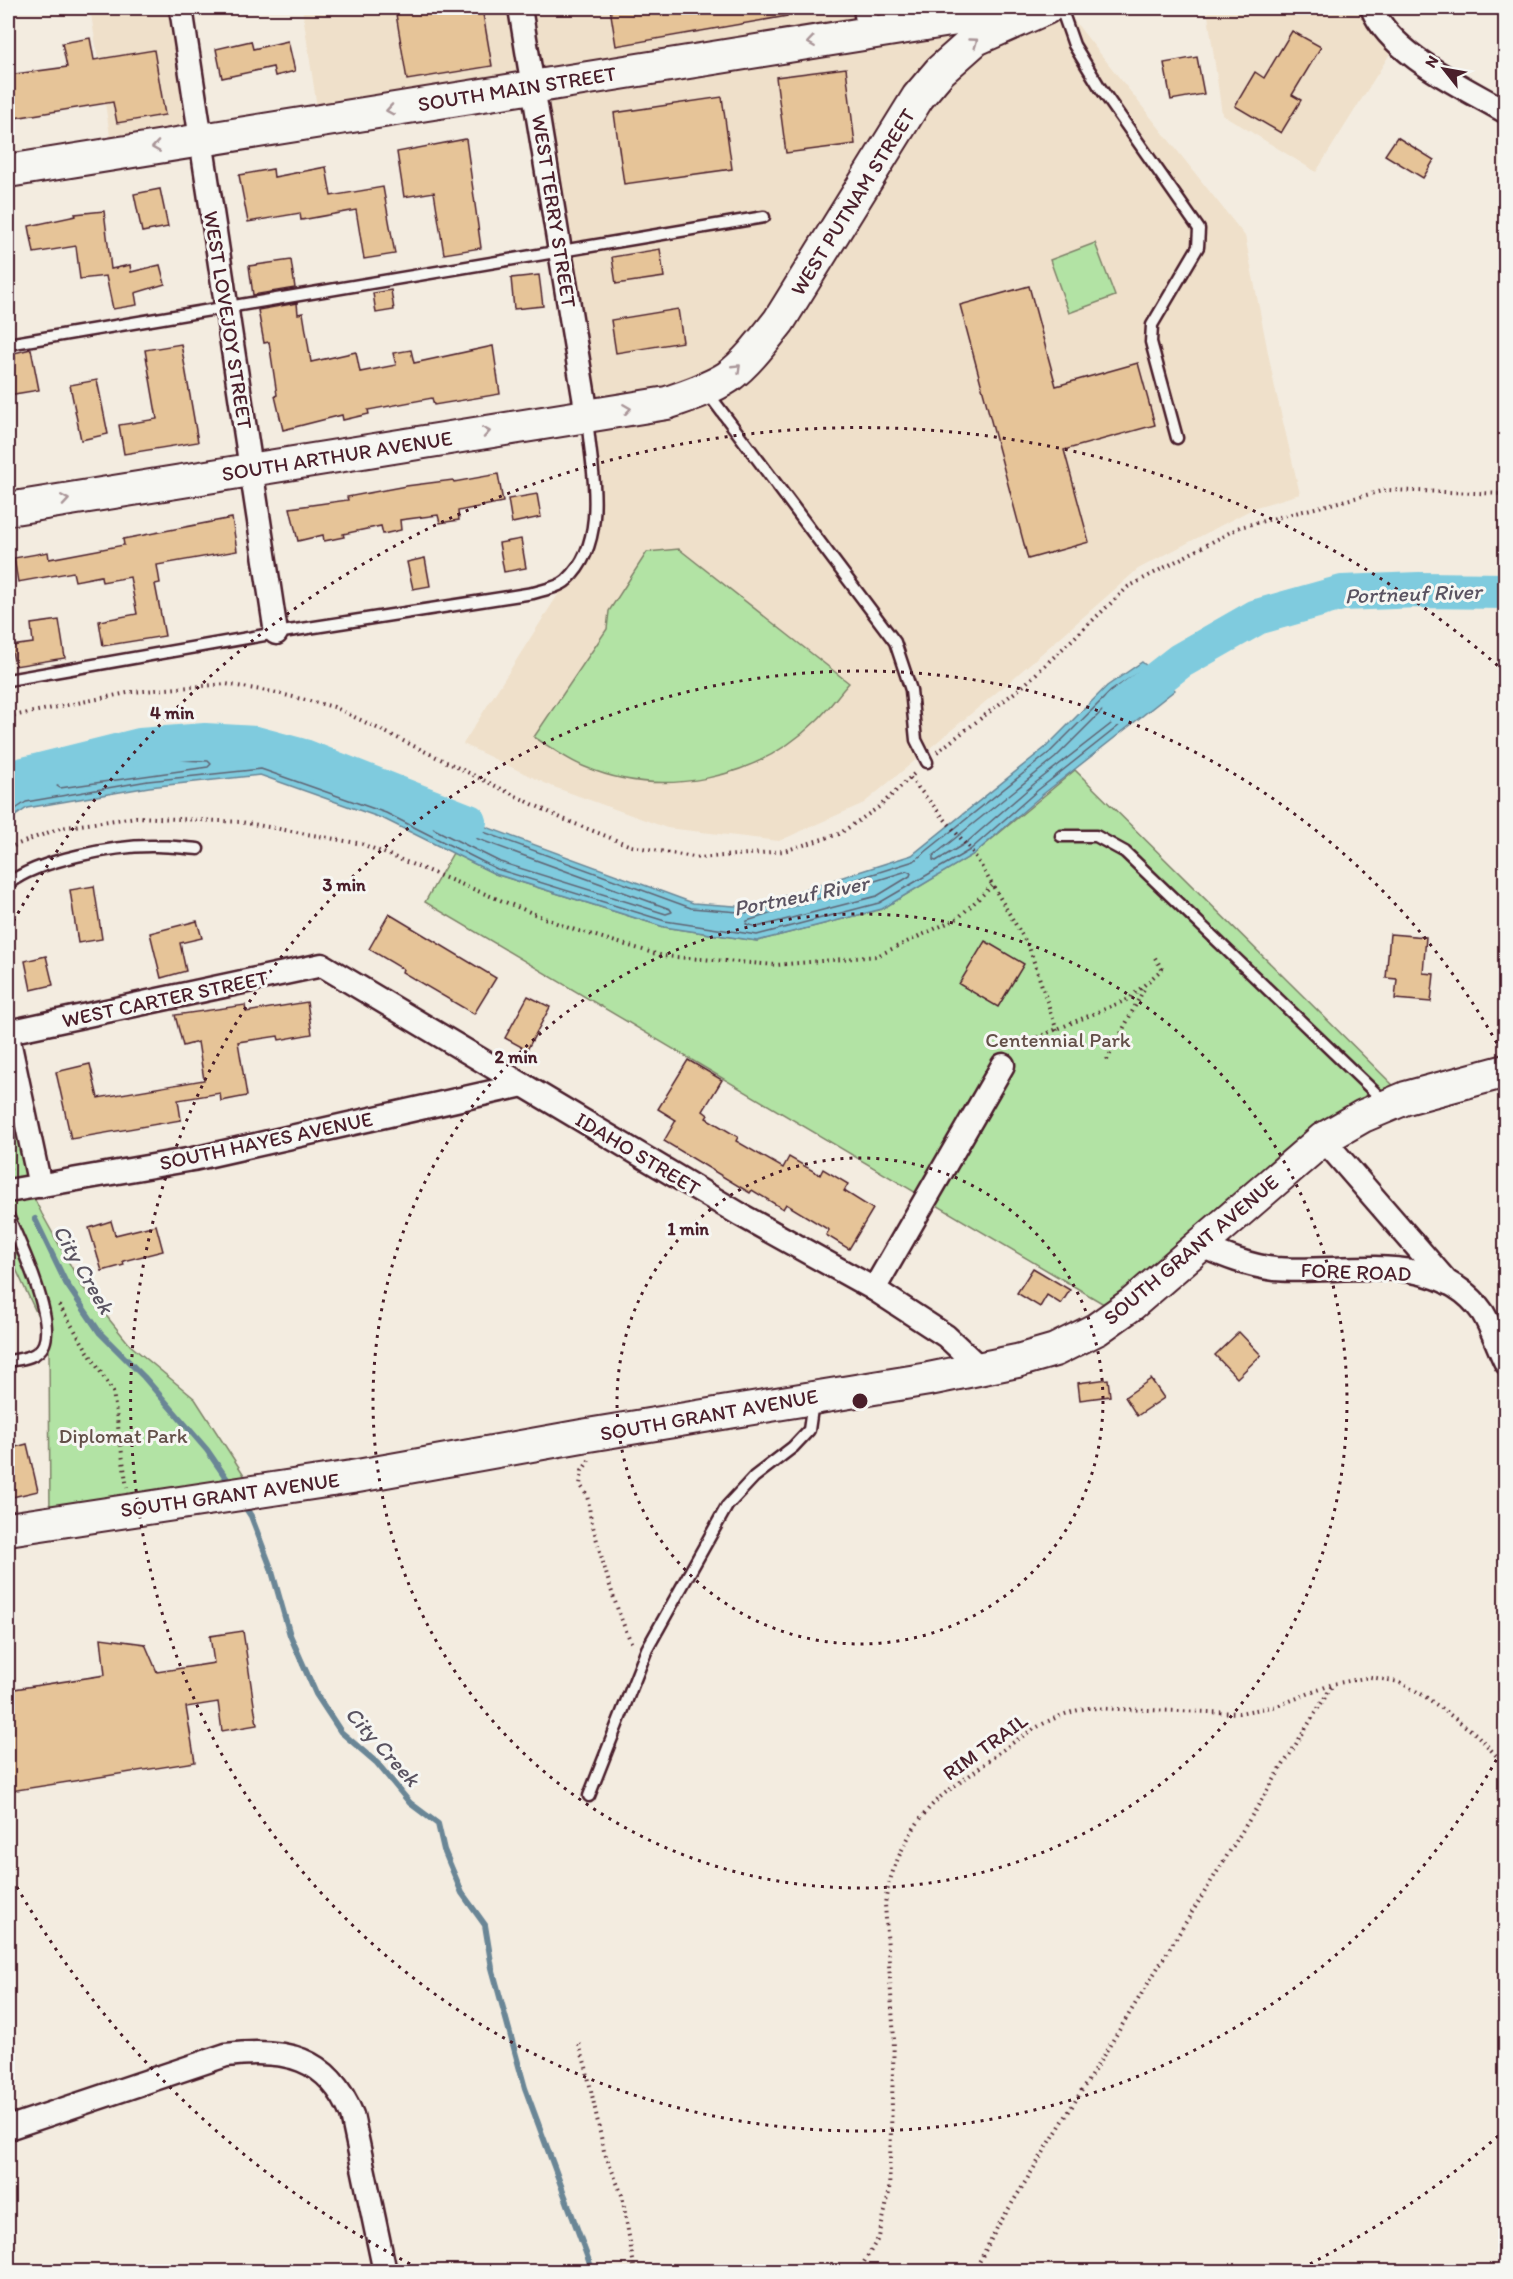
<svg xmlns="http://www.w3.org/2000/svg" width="1513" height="2279" font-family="Itim,sans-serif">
	<rect width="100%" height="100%" fill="#f3ece0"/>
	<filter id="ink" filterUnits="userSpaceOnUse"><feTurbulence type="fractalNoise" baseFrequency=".0167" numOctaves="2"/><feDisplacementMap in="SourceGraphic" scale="12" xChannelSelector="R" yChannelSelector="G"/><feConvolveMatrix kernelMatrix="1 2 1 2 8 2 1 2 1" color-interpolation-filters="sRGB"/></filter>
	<g filter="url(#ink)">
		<g fill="#efe0ca">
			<path d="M90 8H181L201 140 113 154Z"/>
			<path d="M302 8H1064L1245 236 1275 388 1300 494 1256 507 1138 569 1009 682 864 803 779 841 667 828 551 786 463 744 566 582 587 554 595 513 587 415 533 87 319 121Z"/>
			<path d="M1207 8H1372L1398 41 1316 172 1222 114Z"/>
		</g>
		<g fill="#b2e3a4" stroke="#7e8168" stroke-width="1.5">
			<path d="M1095 243 1115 296 1069 313 1050 260Z"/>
			<path d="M679 549 849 683C838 695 828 710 816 721 756 780 662 799 585 767 567 760 550 747 534 737L607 629 609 611 647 552Z"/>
			<path d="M1075 770 1406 1098 1363 1116 1119 1313 425 902 453 853 495 874 664 927 757 941 882 909 974 854Z"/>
			<path d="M8 1036 29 1188 42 1214 82 1286 130 1345 195 1399 255 1492 50 1523 49 1340 8 1252Z"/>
		</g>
		<path fill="#7fcbde" stroke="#6a8696" stroke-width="1.5" d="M1142 662 1175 690 1042 795 974 854 882 909 757 941 664 927 495 874 384 819 260 775 149 787 27 808 8 821V784L140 746 274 749 693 903 749 907 912 855 1046 747 1107 686Z"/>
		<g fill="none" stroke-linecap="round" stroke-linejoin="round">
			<g stroke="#5f6473" stroke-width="1.5">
				<path d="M1140 680 1152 688V692L1034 784 966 843 936 861 933 860V856L1055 758 1116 697Z"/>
				<path d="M142 759 208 761 211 764 208 767 60 788 57 786 59 783Z"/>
				<path d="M8 789 141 752 273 755 691 908 750 913 914 861 1050 752 1111 691 1140 671 1164 690 1038 790 970 850 879 903 757 935 665 921 497 869 386 813 261 769 148 781 26 802 8 814"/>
				<path d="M437 824 670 909 672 912 666 914 500 862 434 829 433 825Z"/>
				<path d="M907 871 911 873 910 876 877 896 757 927 746 924 747 921Z"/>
			</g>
			<g stroke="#6a8696" stroke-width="6">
				<path d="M35 1219 66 1283 100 1333 144 1377 207 1450 231 1485"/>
				<path d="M243 1504 251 1516 271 1568 290 1635 316 1694 341 1732 377 1763 410 1803 438 1824 444 1850 462 1893 485 1925 492 1968 525 2088 593 2272"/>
			</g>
			<g stroke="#7fcbde" stroke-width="36">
				<path d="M1120 708 1180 661 1257 617 1342 593 1419 590 1506 591"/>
				<path d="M8 784 20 776 140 746 205 741 256 744 304 757 469 822"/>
			</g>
		</g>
		<g fill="#e6c498" stroke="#4a1f2b" stroke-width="1.5">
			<path d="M395 8H482L492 66 407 80Z"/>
			<path d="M610 8H787V16L616 46Z"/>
			<path d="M1292 31 1321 47 1292 95 1301 100 1281 133 1235 106 1255 72 1264 78Z"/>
			<path d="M90 38 94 60 154 50 165 115 117 123 113 102 8 119V75L67 67 62 43Z"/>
			<path d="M251 41 253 49 288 41 295 71 275 76 273 67 222 78 216 49Z"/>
			<path d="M1197 57 1204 94 1171 100 1164 63Z"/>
			<path d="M846 68 855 144 786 153 776 77Z"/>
			<path d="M722 97 732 169 624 184 614 113Z"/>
			<path d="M1397 137 1434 160 1423 178 1385 155Z"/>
			<path d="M466 139 481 248 444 254 434 192 404 197 397 152Z"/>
			<path d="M326 167 331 196 383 187 395 254 364 259 356 210 301 220 300 213 248 222 239 175 273 169 274 177Z"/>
			<path d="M160 189 168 227 142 232 134 194Z"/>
			<path d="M104 211 111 269 130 265 131 272 160 265 165 284 135 293 137 305 113 309 106 276 80 279 76 246 34 253 29 226 76 216 75 214Z"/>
			<path d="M660 249 664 277 616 284 612 257Z"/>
			<path d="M291 260 295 288 253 295 249 266Z"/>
			<path d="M539 275 543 306 514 309 511 278Z"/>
			<path d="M1029 286 1056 386 1138 363 1155 425 1064 450 1089 542 1028 559 960 305Z"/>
			<path d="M391 290 394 310 376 313 373 293Z"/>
			<path d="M297 303 298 314 303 313 311 362 356 352 360 372 396 365 393 353 411 350 414 363 493 346 500 394 434 405 432 398 368 410 369 414 343 420 342 415 283 430 275 396 277 395 269 342 264 343 258 310Z"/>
			<path d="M678 309 683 342 616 353 611 320Z"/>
			<path d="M181 344 198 442 124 454 119 425 157 419 145 350Z"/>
			<path d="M31 349 39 390 8 395V361L15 359 14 353Z"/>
			<path d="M97 380 108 434 81 440 70 385Z"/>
			<path d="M498 474 503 502 458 511 459 520 440 523 438 515 400 520 401 530 383 534 381 526 343 534 344 537 324 541 323 535 298 541 290 508 348 500 347 497 406 486 453 480 454 482Z"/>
			<path d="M537 494 541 517 512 523 508 499Z"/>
			<path d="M232 518 237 551 157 565 160 583 155 584 165 636 103 646 99 621 137 614 130 577 102 582 101 576 75 581 73 572 18 582 14 558 48 552 49 559 124 545 123 539Z"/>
			<path d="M521 539 526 568 504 572 499 543Z"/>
			<path d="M425 558 430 586 413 589 407 562Z"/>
			<path d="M59 620 65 658 15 666 11 646 33 643 31 624Z"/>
			<path d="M94 886 102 939 78 943 70 890Z"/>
			<path d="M389 914 496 978 474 1014 402 972 403 969 369 949Z"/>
			<path d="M197 921 202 938 180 943 186 971 161 978 150 933Z"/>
			<path d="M1390 934 1426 937 1423 973 1434 974 1431 1002 1395 999 1397 979 1386 978Z"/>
			<path d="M985 941 1024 964 998 1007 959 984Z"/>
			<path d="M46 956 53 985 31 990 25 961Z"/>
			<path d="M528 996 550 1007 527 1050 505 1038Z"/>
			<path d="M307 1002 312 1034 279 1040 278 1036 238 1042 247 1096 221 1101 220 1093 178 1100 181 1120 71 1139 56 1072 90 1064 98 1098 204 1080 198 1042 183 1046 175 1015 245 1005 246 1012Z"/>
			<path d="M688 1060 722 1080 703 1111 708 1115 706 1118 738 1137 736 1141 783 1168 789 1157 820 1175 823 1169 848 1184 844 1191 873 1209 849 1249 826 1235 829 1230 786 1204 783 1209 752 1190 750 1193 664 1141 676 1120 658 1109Z"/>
			<path d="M111 1221 115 1235 156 1225 163 1251 123 1261 124 1265 102 1271 89 1228Z"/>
			<path d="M1033 1268 1070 1290 1061 1304 1047 1295 1040 1307 1017 1293Z"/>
			<path d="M1239 1332 1261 1355 1237 1378 1215 1355Z"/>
			<path d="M1108 1379 1110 1396 1080 1400 1078 1383Z"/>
			<path d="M1151 1379 1164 1398 1137 1416 1125 1397Z"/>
			<path d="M27 1444 38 1491 8 1498V1449Z"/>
			<path d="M243 1631 257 1725 222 1731 218 1702 186 1707 195 1762 11 1791 8 1768V1690L105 1675 101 1638 145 1644 157 1672 214 1663 210 1636Z"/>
		</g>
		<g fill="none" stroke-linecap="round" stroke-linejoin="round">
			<defs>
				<g id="lane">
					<path d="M1061 8 1074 45 1099 86 1199 229 1198 247 1152 325 1151 342 1177 438"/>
					<path d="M8 344 764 217"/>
					<path d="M707 392 895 642 911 690 916 740 927 762"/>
					<path d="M8 680 276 633 533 593C543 590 560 587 567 580 610 540 591 469 587 417"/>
					<path d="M1061 836H1096L1125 852 1386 1103"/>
					<path d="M8 884C37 860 117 845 156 846 170 846 184 848 198 849"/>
					<path d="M8 1216C20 1243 55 1317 44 1344 38 1358 20 1359 8 1361"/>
					<path d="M589 1796 647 1649 727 1506 754 1477 793 1447 809 1430 813 1402"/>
				</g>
				<g id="street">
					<path d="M181 8 276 633"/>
					<path d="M520 8 587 415"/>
					<path d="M865 8 869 34"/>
					<path d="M1372 8C1391 55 1464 87 1506 112"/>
					<path d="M8 1032 322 965 741 1215 874 1289 946 1336 980 1368"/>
					<path d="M8 1036 40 1186"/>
					<path d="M1323 1139 1448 1283"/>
					<path d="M8 1191 193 1159 523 1085"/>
					<path d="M1201 1246C1225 1256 1249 1266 1275 1269 1341 1275 1438 1247 1483 1313 1492 1328 1498 1347 1506 1363"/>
					<path d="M874 1289 1003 1065"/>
					<path d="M8 2128 226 2055C284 2048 328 2056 352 2115L385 2272"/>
				</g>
				<g id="secondary">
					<path d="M8 171 1013 10"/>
					<path d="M8 509 667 403C687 396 710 389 728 377 748 362 764 340 779 321L918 97 940 71 976 39 1046 8"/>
					<path d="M8 1529 352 1477 582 1436 929 1379 1017 1361 1055 1350 1097 1329 1132 1304 1323 1139 1363 1116 1406 1098 1506 1071"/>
				</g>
			</defs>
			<use href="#lane" stroke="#4a1f2b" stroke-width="15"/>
			<use href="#street" stroke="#4a1f2b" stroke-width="27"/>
			<use href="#secondary" stroke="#4a1f2b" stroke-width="36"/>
			<g stroke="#4a1f2b" stroke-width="4" stroke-dasharray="1.5 4.5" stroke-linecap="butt">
				<path d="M8 717 132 692 226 684 273 692 334 707 563 819 631 846 699 858 784 851 839 834 879 807 916 772"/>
				<path d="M937 752 1023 686 1128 587 1240 527 1386 490 1506 494"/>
				<path d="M910 778 974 854 1029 947 1057 1031"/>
				<path d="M8 848 60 828 136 817 241 822 362 844 569 928 663 956 776 965 877 956 958 918 992 886"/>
				<path d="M1026 1042 1129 999 1162 969 1154 956"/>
				<path d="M1107 1060 1145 987"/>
				<path d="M8 1144 10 1170"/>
				<path d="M59 1305 113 1392 127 1488"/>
				<path d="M589 1460 582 1471 580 1485C592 1500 587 1506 592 1523 604 1565 614 1607 633 1646"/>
				<path d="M579 2044 586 2067 604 2151 622 2195 635 2272"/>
				<path d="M858 2272 879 2237 889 2193 894 2039 885 1904C889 1870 910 1827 934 1803 946 1791 961 1782 974 1772 1010 1745 1043 1716 1088 1708L1239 1713 1277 1706 1333 1684 1370 1677 1399 1682 1423 1695 1476 1734 1506 1766"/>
				<path d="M974 2272 998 2226 1332 1686"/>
			</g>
			<use href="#lane" stroke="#f6f6f2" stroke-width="10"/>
			<use href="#street" stroke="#f6f6f2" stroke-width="22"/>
			<use href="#secondary" stroke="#f6f6f2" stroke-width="32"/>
		</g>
		<defs><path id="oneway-chevron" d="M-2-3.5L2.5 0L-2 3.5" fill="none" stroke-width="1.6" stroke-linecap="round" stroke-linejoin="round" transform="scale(1.5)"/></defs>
		<g stroke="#a99598">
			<use href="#oneway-chevron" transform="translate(811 42) rotate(172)"/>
			<use href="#oneway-chevron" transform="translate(974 42) rotate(-36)"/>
			<use href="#oneway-chevron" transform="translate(390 110) rotate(171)"/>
			<use href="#oneway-chevron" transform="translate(156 147) rotate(171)"/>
			<use href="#oneway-chevron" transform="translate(737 368) rotate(-44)"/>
			<use href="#oneway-chevron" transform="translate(627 409) rotate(-8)"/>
			<use href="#oneway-chevron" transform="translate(486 432) rotate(-9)"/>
			<use href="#oneway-chevron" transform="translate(65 500) rotate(-9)"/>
		</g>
	</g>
	<g fill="none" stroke="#4a1f2b" stroke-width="3" stroke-dasharray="3 6">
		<circle cx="860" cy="1401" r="243"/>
		<circle cx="860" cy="1401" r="487"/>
		<path d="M1505 1744A730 730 0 1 1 1505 1058"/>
		<path d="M1505 2130A973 973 0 0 1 1302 2268M418 2268A973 973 0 0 1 9 1873M9 929A973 973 0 0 1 1505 672"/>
	</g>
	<g text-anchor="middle" stroke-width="6" stroke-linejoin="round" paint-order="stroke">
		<g font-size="21" fill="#4a1f2b" stroke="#f6f6f2">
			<text transform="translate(517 89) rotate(-9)" y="7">SOUTH MAIN STREET</text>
			<text transform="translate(853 202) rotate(-58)" y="7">WEST PUTNAM STREET</text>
			<text transform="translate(554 211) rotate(81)" y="7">WEST TERRY STREET</text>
			<text transform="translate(228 320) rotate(81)" y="7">WEST LOVEJOY STREET</text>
			<text transform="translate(337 456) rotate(-9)" y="7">SOUTH ARTHUR AVENUE</text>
			<text transform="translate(165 999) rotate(-12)" y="7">WEST CARTER STREET</text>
			<text transform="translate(266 1141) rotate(-12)" y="7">SOUTH HAYES AVENUE</text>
			<text transform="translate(638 1154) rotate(31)" y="7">IDAHO STREET</text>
			<text transform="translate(1191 1250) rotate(-40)" y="7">SOUTH GRANT AVENUE</text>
			<text transform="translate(1356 1272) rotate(2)" y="7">FORE ROAD</text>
			<text transform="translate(709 1415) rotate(-10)" y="7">SOUTH GRANT AVENUE</text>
			<text transform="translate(230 1495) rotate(-8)" y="7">SOUTH GRANT AVENUE</text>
			<text transform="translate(985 1747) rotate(-36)" y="7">RIM TRAIL</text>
		</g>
		<g font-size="21" fill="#645049" stroke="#f6f6f2">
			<text x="1058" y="1047">Centennial Park</text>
			<text x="123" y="1443">Diplomat Park</text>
		</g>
		<g font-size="22" font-style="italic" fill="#5a5361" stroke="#f6f6f2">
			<text transform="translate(1413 593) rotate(-2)" y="8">Portneuf River</text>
			<text transform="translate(801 895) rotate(-11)" y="8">Portneuf River</text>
			<text transform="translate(84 1269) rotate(60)" y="8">City Creek</text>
			<text transform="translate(383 1746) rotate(48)" y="8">City Creek</text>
		</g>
	</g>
	<circle cx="860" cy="1401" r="9" fill="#4a1f2b" stroke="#f6f6f2" stroke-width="3"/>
	<g font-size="18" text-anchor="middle" font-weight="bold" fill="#4a1f2b" stroke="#f6f6f2" stroke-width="6" stroke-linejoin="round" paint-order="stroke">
		<text x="172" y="719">4 min</text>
		<text x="344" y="891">3 min</text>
		<text x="516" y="1063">2 min</text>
		<text x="688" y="1235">1 min</text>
	</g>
	<rect width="1513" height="2279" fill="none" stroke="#f6f6f2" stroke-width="30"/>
	<rect x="15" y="15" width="1483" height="2249" fill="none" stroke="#4a1f2b" stroke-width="2" filter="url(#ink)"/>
	<g transform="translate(1444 69) rotate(301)" stroke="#f6f6f2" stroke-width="4.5" paint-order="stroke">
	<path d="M0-4.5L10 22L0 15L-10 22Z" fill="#4a1f2b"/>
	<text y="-9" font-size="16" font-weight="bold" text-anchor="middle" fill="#4a1f2b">N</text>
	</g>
</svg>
